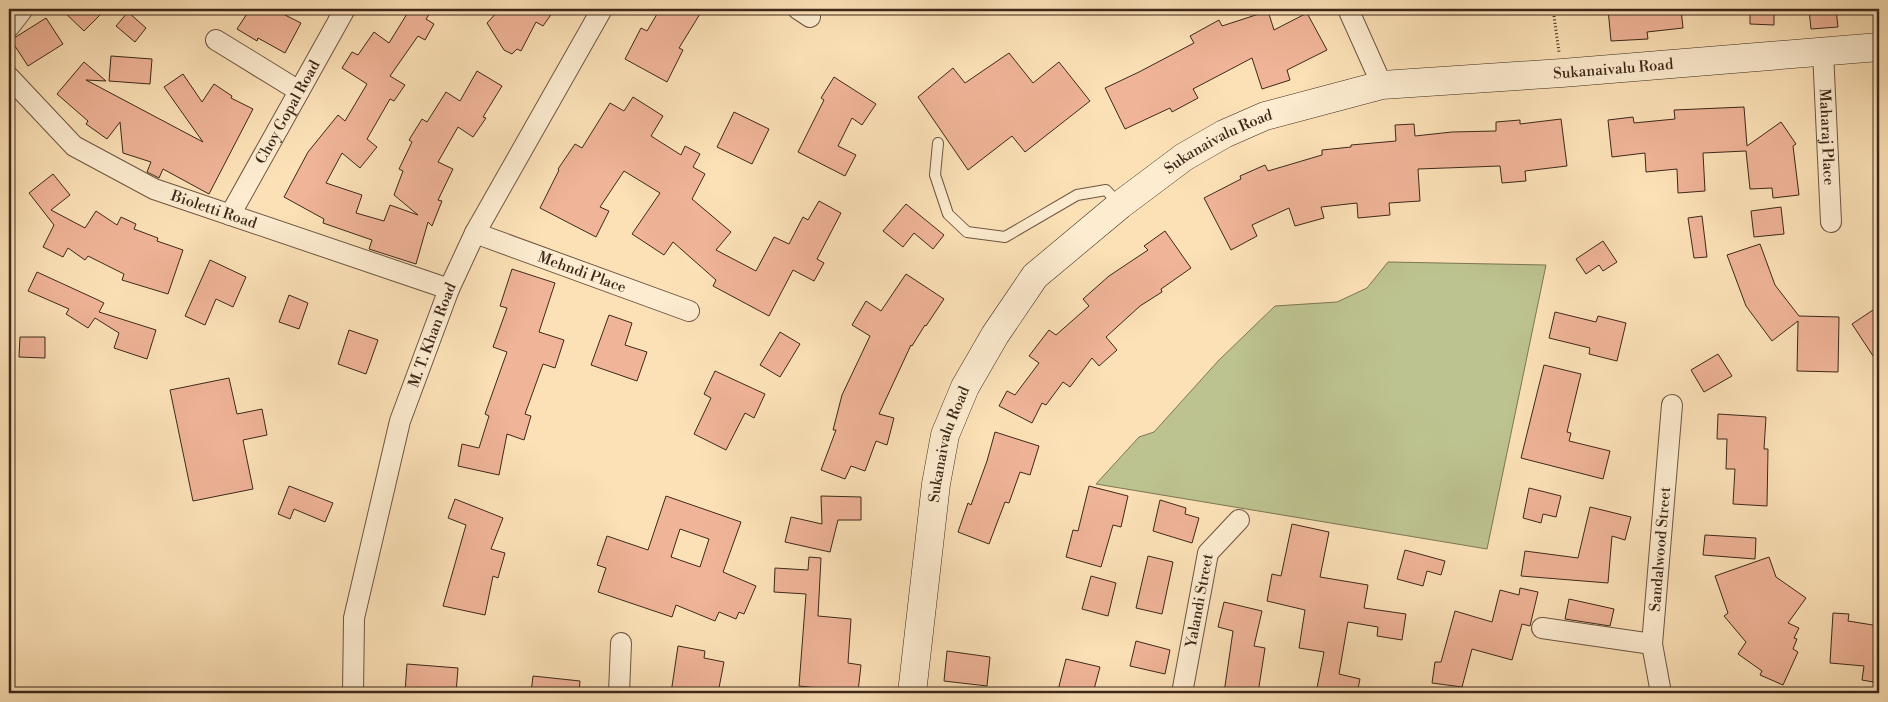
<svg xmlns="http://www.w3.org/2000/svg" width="1888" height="702" font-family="'Libre Bodoni',serif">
	<rect width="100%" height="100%" fill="#fce1b7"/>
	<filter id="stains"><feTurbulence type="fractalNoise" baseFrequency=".004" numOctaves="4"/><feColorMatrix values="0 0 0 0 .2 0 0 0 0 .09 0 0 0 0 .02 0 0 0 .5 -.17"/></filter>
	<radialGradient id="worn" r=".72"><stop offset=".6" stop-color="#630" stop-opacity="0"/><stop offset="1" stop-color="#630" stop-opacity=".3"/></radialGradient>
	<path fill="#bdc390" stroke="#7d7655" d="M1388 262 1546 265 1487 549 1096 484 1139 437 1154 432 1219 360 1275 306 1337 302 1367 288Z"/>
	<g fill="#f0b498" stroke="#3d281a" fill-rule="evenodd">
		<path d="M61 9H106L84 31Z"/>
		<path d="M250 9H273L301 23 285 53 258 38 257 41 237 29Z"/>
		<path d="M410 9H433L426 19 434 24 425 40 418 36 390 76 405 85 394 101 390 99 367 139 377 147 360 168 342 153 326 183 362 195 356 213 384 221 390 205 418 215 394 195 403 171 399 169 412 142 409 140 422 119 427 122 446 92 460 101 477 71 502 86 483 117 486 118 473 137 458 127 438 162 453 169 438 200 442 201 432 226 428 222 416 264 369 249 372 240 323 223 324 219 284 197 308 152 338 115 345 121 367 84 342 68 352 52 358 55 374 32 389 43Z"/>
		<path d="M500 9H555L543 26 536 22 521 51 517 49 512 54 504 50 487 23Z"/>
		<path d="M660 9H703L679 48 683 50 667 82 625 59 641 28 647 31Z"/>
		<path d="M1608 9H1681L1683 28 1647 32 1648 39 1611 41Z"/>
		<path d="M1750 9H1774V25L1750 24Z"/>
		<path d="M1809 9H1836L1838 27 1811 29Z"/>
		<path d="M1268 11 1274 30 1307 13 1327 50 1287 70 1290 80 1262 89 1252 58 1193 89 1198 98 1172 112 1170 108 1125 129 1105 88 1139 72 1194 43 1190 36 1219 20 1222 26Z"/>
		<path d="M128 12 146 28 135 42 116 26Z"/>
		<path d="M46 18 63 44 28 66 11 40Z"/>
		<path d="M1009 53 1033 83 1059 62 1090 101 1025 152 1012 136 968 170 918 97 953 68 965 83Z"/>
		<path d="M111 56 152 59 150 84 109 81Z"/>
		<path d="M84 62 106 81 86 80 203 142 164 87 183 74 202 102 214 84 232 96 231 98 253 109 209 194 163 169 159 178 147 172 151 162 123 153 120 122 107 139 86 124 88 121 57 94Z"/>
		<path d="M834 77 876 104 862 125 852 118 838 146 856 155 845 176 798 152 824 100 821 98Z"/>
		<path d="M633 97 663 116 651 136 681 155 685 146 700 154 693 167 705 174 692 199 731 232 716 250 756 271 774 237 789 244 803 217 808 220 819 201 841 213 817 259 824 263 814 281 793 270 769 316 713 286 716 280 673 242 664 255 632 234 660 193 624 171 600 207 609 211 596 237 540 208 559 170 558 169 575 144 582 148 610 103 624 111Z"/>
		<path d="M1744 107 1747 146 1781 122 1796 144 1793 146 1799 195 1773 198 1772 188 1750 189 1746 151 1703 153 1705 191 1678 193 1677 169 1646 172 1645 153 1612 157 1608 120 1633 117 1634 123 1675 119 1674 110Z"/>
		<path d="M734 112 769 129 752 164 717 147Z"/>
		<path d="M1561 119 1567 166 1525 171 1526 181 1502 183 1500 166 1418 169 1420 201 1389 203 1390 215 1358 218 1357 203 1321 207 1324 218 1295 226 1289 208 1252 225 1257 236 1231 250 1204 198 1241 179 1240 176 1265 165 1268 171 1322 155V150L1351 147V145L1396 141 1395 125 1414 124 1415 136 1452 132 1496 131V122L1520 120V124Z"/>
		<path d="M53 174 70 195 51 210 85 228 96 211 117 225 121 217 136 224 134 229 158 238 157 241 183 250 168 294 122 280 124 274 88 256 85 260 68 248 63 257 43 247 54 225 29 193Z"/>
		<path d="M906 204 944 235 933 249 914 233 903 247 883 231Z"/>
		<path d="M1781 207 1784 234 1754 237 1751 211Z"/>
		<path d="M1702 216 1707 257 1694 258 1688 218Z"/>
		<path d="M1165 231 1191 268 1161 289 1162 292 1140 306 1106 337 1117 350 1099 366 1092 358 1070 387 1063 382 1046 405 1042 403 1032 423 999 406 1007 391 1015 395 1039 363 1029 356 1049 330 1056 335 1089 306 1083 299 1109 276 1148 250 1144 246Z"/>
		<path d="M1603 241 1617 262 1603 271 1599 265 1586 274 1576 259Z"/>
		<path d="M1760 244 1775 285 1799 316 1839 317 1838 372 1797 371 1798 321 1772 341 1746 306 1727 255Z"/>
		<path d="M210 260 246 277 233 307 216 299 205 325 185 316Z"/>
		<path d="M512 269 555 283 539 332 564 340 555 368 543 364 525 414 531 416 524 440 507 434 499 475 458 466 462 444 479 448 489 416 485 414 507 352 493 347 507 308 500 306Z"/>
		<path d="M37 272 98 300 104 303 99 312 156 330 147 359 114 348 119 333 95 318 88 328 66 314 69 309 28 291Z"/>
		<path d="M906 274 944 299 926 326 925 325 912 346 911 345 879 414 894 418 887 445 876 441 865 471 851 466 845 479 821 470 836 430H833L842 395 870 336 852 325 866 301 881 311Z"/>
		<path d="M289 295 308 303 299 329 279 322Z"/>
		<path d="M1879 306V365L1852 324Z"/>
		<path d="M1555 312 1596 322 1598 316 1626 323 1617 361 1589 354 1590 348 1549 338Z"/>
		<path d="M609 315 632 323 625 345 647 352 637 381 591 365Z"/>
		<path d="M349 330 378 340 366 374 338 364Z"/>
		<path d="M780 332 800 344 780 377 760 365Z"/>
		<path d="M20 337H45V358L19 357Z"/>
		<path d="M1718 354 1732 376 1704 392 1691 370Z"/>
		<path d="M1544 365 1581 374 1567 432 1571 433 1569 441 1610 451 1603 479 1521 458Z"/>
		<path d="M715 371 765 394 754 418 745 413 726 450 694 434 711 398 704 394Z"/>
		<path d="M229 378 237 414 262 409 267 435 243 440 253 489 193 501 170 390Z"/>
		<path d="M1718 414 1766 417 1764 449H1768L1767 506 1733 504 1735 469H1726L1727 439H1717Z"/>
		<path d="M995 432 1039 446 1030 475 1020 472 1009 503 1005 502 989 544 958 532 968 503 971 505 987 461Z"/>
		<path d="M289 486 333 503 325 522 294 509 290 519 278 514Z"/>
		<path d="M1089 486 1128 496 1121 527 1113 525 1101 567 1066 557 1073 530 1078 531Z"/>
		<path d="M1529 488 1561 496 1556 517 1543 514 1541 523 1523 518Z"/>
		<path d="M666 496 741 522 723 572 756 586 744 614 739 612 736 619 719 612 715 621 676 605 672 617 598 592 606 568 597 565 607 536 648 550ZM680 529 709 539 700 567 671 557Z"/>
		<path d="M821 496 861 497V520H838L830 552 785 542 791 517 822 524Z"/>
		<path d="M455 499 503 518 491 549 505 553 498 578 493 576 485 615 443 606 466 525 448 518Z"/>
		<path d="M1160 500 1186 508 1185 514 1199 518 1192 543 1153 531Z"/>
		<path d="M1590 507 1631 517 1625 540 1612 536 1608 583 1521 576 1525 551 1578 558Z"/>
		<path d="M1292 524 1329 532 1320 577 1368 585 1364 608 1406 614 1402 640 1377 636 1378 627 1348 622 1339 674 1360 679 1357 693H1316L1324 652 1299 648 1305 610 1267 601 1272 574 1281 576Z"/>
		<path d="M1705 535 1756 538 1755 559 1703 555Z"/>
		<path d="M1405 550 1445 561 1441 575 1427 571 1423 586 1397 579Z"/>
		<path d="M1148 556 1173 562 1162 614 1136 608Z"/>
		<path d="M809 557 821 558 818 616 851 619 848 663 861 665 858 692 799 686 806 594 774 592 775 568 808 570Z"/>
		<path d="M1769 557 1776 577 1806 598 1788 623 1799 628 1794 638 1797 639 1793 649 1798 652 1783 685 1760 675 1762 671 1738 654 1746 642 1724 616 1728 613 1715 576Z"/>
		<path d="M1091 576 1116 583 1108 616 1082 609Z"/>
		<path d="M1520 588 1538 592 1530 626 1522 624 1512 660 1472 649 1462 687 1432 683 1435 662H1441L1455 611 1492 622 1500 590 1519 595Z"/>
		<path d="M1569 599 1614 609 1610 626 1565 619Z"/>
		<path d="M1224 602 1262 611 1254 646 1265 648 1258 693H1224L1233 631 1218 627Z"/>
		<path d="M1833 613 1849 614 1848 621 1879 626V683L1862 680 1864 666 1830 663Z"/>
		<path d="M1136 641 1170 650 1165 674 1130 666Z"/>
		<path d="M678 646 705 651 704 658 724 662 718 693H671Z"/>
		<path d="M947 651 990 657 987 686 944 681Z"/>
		<path d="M1066 659 1100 667 1093 693H1074L1058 690Z"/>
		<path d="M407 664 458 668 456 693 405 692Z"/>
		<path d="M533 676 580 681 579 693H531Z"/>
	</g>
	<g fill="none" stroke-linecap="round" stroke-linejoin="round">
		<defs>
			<path id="lane" d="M938 143 935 175 948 214 967 232 1005 237 1077 195 1106 190 1119 204"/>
			<g id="street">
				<path d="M798 9 810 17"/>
				<path d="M1348 9 1382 85"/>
				<path d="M9 27 23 9"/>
				<path d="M216 40 299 91"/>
				<path id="s1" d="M1823 52 1831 222"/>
				<path id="s2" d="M9 77 74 146 154 189 449 289"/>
				<path id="s3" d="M230 215 345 9"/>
				<path id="s4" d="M475 233 689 311"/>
				<path d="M1542 628 1652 644"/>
				<path id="s5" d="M353 693 354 618 400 421 449 289 475 233 602 9"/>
				<path d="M619 693 621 643"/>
				<path id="s6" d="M1182 693 1208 553 1239 520"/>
				<path id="s7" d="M1661 693 1652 644 1672 405"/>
			</g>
			<g id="secondary">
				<path id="s8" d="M912 693 936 484 945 435 965 387 995 335 1035 276 1120 205 1184 157 1224 134 1265 116 1382 85 1562 73 1879 47"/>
			</g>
		</defs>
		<use href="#lane" stroke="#6d5641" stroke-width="12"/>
		<use href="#street" stroke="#6d5641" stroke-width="22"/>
		<use href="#secondary" stroke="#3d281a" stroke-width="29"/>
		<path stroke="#3d281a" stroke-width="3" stroke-dasharray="1 2.5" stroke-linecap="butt" d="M1553 9 1559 52"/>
		<use href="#lane" stroke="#fdecd0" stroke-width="10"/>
		<use href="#street" stroke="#fdecd0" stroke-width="20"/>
		<use href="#secondary" stroke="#fdecd0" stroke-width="28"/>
	</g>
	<g text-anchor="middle" stroke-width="4" stroke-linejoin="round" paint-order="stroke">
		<g font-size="15" fill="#3d281a" stroke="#fdecd0">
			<text dy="5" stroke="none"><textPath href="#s8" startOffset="1078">Sukanaivalu Road</textPath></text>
			<text dy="5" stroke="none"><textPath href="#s3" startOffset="118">Choy Gopal Road</textPath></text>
			<text dy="5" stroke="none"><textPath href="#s1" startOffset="85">Maharaj Place</textPath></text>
			<text dy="5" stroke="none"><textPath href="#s8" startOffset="672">Sukanaivalu Road</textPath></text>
			<text dy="5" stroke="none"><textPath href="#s2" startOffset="249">Bioletti Road</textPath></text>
			<text dy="5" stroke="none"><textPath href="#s4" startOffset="114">Mehndi Place</textPath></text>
			<text dy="5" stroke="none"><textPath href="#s5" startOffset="369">M. T. Khan Road</textPath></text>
			<text dy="5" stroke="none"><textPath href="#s8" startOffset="252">Sukanaivalu Road</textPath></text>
			<text dy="5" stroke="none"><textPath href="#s7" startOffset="145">Sandalwood Street</textPath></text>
			<text dy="5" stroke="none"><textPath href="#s6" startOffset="94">Yalandi Street</textPath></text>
		</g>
	</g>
	<rect width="1888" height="702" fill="none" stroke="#fce1b7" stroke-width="30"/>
	<rect x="10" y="10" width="1868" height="682" fill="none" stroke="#3d281a" stroke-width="2.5"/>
	<rect x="15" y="15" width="1858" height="672" fill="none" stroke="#3d281a"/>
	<rect width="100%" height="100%" filter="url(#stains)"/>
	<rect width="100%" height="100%" fill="url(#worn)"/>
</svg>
